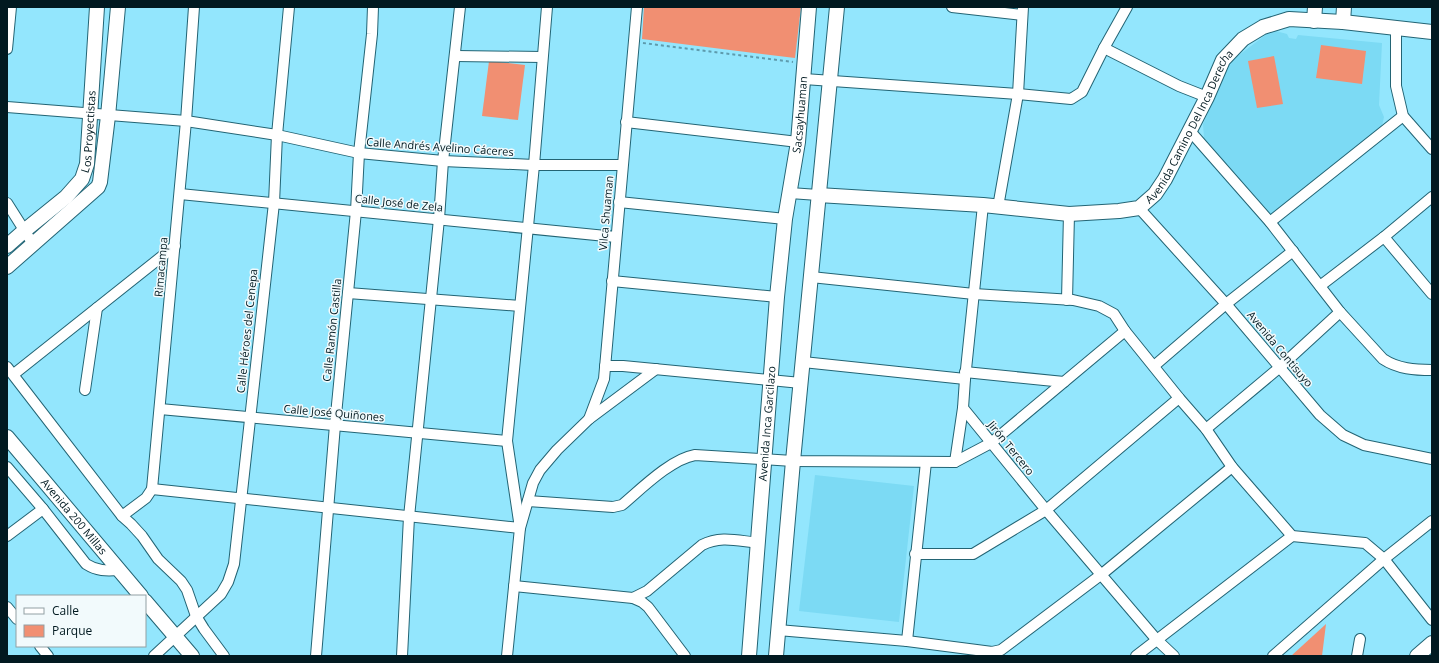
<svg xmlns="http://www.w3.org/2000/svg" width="1439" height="663" font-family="'Open Sans',sans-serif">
	<rect width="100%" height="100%" fill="#93e6fd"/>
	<g fill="#7cdaf4">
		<path d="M1272 30 1287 34 1289 38 1296 39 1298 35 1382 43 1379 105 1384 117 1381 130 1276 216 1268 215 1204 138 1203 124 1230 62Z"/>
		<path d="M815 475 914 486 899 622 799 611Z"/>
	</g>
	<g fill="#f18f72">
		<path d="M644 7H801L795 58 642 39Z"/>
		<path d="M1321 45 1366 51 1362 84 1316 78Z"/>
		<path d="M1274 56 1283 104 1257 108 1248 61Z"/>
		<path d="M489 61 525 65 518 120 482 116Z"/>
		<path d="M1326 624 1322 656H1291Z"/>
	</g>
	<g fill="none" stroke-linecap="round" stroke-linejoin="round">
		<defs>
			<g id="street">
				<path d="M952 7 1022 15"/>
				<path d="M1396 28V86L1403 116 1432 149"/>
				<path d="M1104 48 1179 86 1207 97"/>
				<path d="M7 49 11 7"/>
				<path d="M456 56 542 57"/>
				<path d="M804 79 1018 94 1071 99 1082 92 1104 48 1127 7"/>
				<path d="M7 107 186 121 277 135 359 153 443 161 534 165H622"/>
				<path d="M626 122 798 142"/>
				<path d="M1190 131 1270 222 1340 312 1383 359C1398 369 1415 370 1432 370"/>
				<path d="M790 193 818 195"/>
				<path d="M180 194 616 237"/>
				<path d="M619 202 785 219"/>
				<path d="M7 203 33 244"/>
				<path d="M983 205 965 379 963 408 1046 510 1156 639 1174 656"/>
				<path d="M998 207 1018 94 1023 7"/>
				<path d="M1139 208 1226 304 1320 415 1343 435 1364 445 1432 459"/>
				<path d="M1270 222 1403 116"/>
				<path d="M1384 237 1432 294"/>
				<path d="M811 277 974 294 1073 300 1099 306 1114 314 1125 331 1179 398 1206 429 1232 467 1292 536 1365 543 1384 559 1432 620"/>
				<path d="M612 281 777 297"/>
				<path d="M1320 286 1384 237 1432 197"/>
				<path d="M348 293 520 306"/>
				<path d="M1067 300 1069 214"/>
				<path d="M803 362 965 379"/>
				<path d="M605 366H623L801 383"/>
				<path d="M1154 366 1226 304 1293 251"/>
				<path d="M7 367 122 516 131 524 142 536 158 559 181 581 187 590 196 616 204 629 224 656"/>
				<path d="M965 372 1064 382"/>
				<path d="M14 374 175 246"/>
				<path d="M85 390 97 308"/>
				<path d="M160 409 507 441"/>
				<path d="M589 419 604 379 637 7"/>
				<path d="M1206 429 1279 368 1340 312"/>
				<path d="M955 462 963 408"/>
				<path d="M7 467 43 509"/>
				<path d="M152 489 520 528 507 441 534 165 547 7"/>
				<path d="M528 501 613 507 622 505C641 489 671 459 695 455L793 461 955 462 991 443 1125 331"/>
				<path d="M122 516 146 498 152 489 186 121 194 7"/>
				<path d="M7 536 43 509 86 564C97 571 106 571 119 570"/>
				<path d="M915 554H973L1046 510 1179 398"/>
				<path d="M514 586 633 598 647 591 702 545C721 535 738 541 759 543"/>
				<path d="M633 598 642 602 648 607 685 656"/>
				<path d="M7 607 17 619"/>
				<path d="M778 630 907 641 992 652 1001 650 1102 574 1232 467"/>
				<path d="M907 641 926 462"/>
				<path d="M40 646 48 656"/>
				<path d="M154 656 221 594 228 582 234 564 274 203 277 135 289 7"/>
				<path d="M316 656 335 425 356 211 359 153 372 34 373 7"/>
				<path d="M402 656 409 517 439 219 443 161 460 7"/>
				<path d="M507 656 520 528 533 483 540 470 557 450 589 419 656 369"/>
				<path d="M1136 656 1292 536"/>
				<path d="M1273 656 1384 559 1432 521"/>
				<path d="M1357 656 1360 639"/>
			</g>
			<g id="secondary">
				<path d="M1314 21 1315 7"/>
				<path d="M1343 22 1344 7"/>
				<path id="s1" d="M818 195 983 205 1069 214 1119 211 1139 208 1155 194 1165 179 1207 97 1223 60 1243 39 1263 27 1289 19 1343 22 1432 32"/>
				<path id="s2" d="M7 246 24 231 66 197 82 179 87 164 97 7"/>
				<path d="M7 267 98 187 100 182 108 116 118 7"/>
				<path id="s3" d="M7 437 141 596"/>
				<path d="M145 601 192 656"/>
				<path id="s4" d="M749 656 777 297 785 219 798 142 809 7"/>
				<path d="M776 656 793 461 837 7"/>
				<path d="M1417 656 1432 643"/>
			</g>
		</defs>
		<use href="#street" stroke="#236474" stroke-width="12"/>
		<use href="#secondary" stroke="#236474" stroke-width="16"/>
		<path stroke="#5e9bad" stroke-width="2" stroke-dasharray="3 3" stroke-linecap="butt" d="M643 43 793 62"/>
		<use href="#street" stroke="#fff" stroke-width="10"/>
		<use href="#secondary" stroke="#fff" stroke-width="14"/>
	</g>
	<g text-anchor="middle" stroke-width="3" stroke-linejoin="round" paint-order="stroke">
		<g font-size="11" fill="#011920" stroke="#f2fafc">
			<text dy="4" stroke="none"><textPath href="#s4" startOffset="544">Sacsayhuaman</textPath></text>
			<text dy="4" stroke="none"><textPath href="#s1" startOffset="419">Avenida Camino Del Inca Derecha</textPath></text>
			<text dy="4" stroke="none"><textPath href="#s2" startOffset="149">Los Proyectistas</textPath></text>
			<text transform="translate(440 147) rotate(4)" y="4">Calle Andrés Avelino Cáceres</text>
			<text transform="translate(399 203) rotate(6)" y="4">Calle José de Zela</text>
			<text transform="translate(606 213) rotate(-85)" y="4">Vilca Shuaman</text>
			<text transform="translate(161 267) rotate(-85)" y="4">Rimacampa</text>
			<text transform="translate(332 330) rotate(-84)" y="4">Calle Ramón Castilla</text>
			<text transform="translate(247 331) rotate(-84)" y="4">Calle Héroes del Cenepa</text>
			<text transform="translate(1280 349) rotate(50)" y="4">Avenida Contisuyo</text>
			<text transform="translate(334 413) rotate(5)" y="4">Calle José Quiñones</text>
			<text dy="4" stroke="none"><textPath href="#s4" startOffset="233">Avenida Inca Garcilazo</textPath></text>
			<text transform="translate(1011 448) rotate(51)" y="4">Jirón Tercero</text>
			<text dy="4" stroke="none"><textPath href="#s3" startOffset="104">Avenida 200 Millas</textPath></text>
		</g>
	</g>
	<rect width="1439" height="663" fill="none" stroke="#011920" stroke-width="16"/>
	<rect x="16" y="595" width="130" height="52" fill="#f2fafc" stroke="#92a0a4"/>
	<rect x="24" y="608" width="20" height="6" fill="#ffffff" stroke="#92a0a4"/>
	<text x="52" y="615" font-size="12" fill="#011920">Calle</text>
	<rect x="24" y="625" width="20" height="12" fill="#f18f72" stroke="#92a0a4"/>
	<text x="52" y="635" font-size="12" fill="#011920">Parque</text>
</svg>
